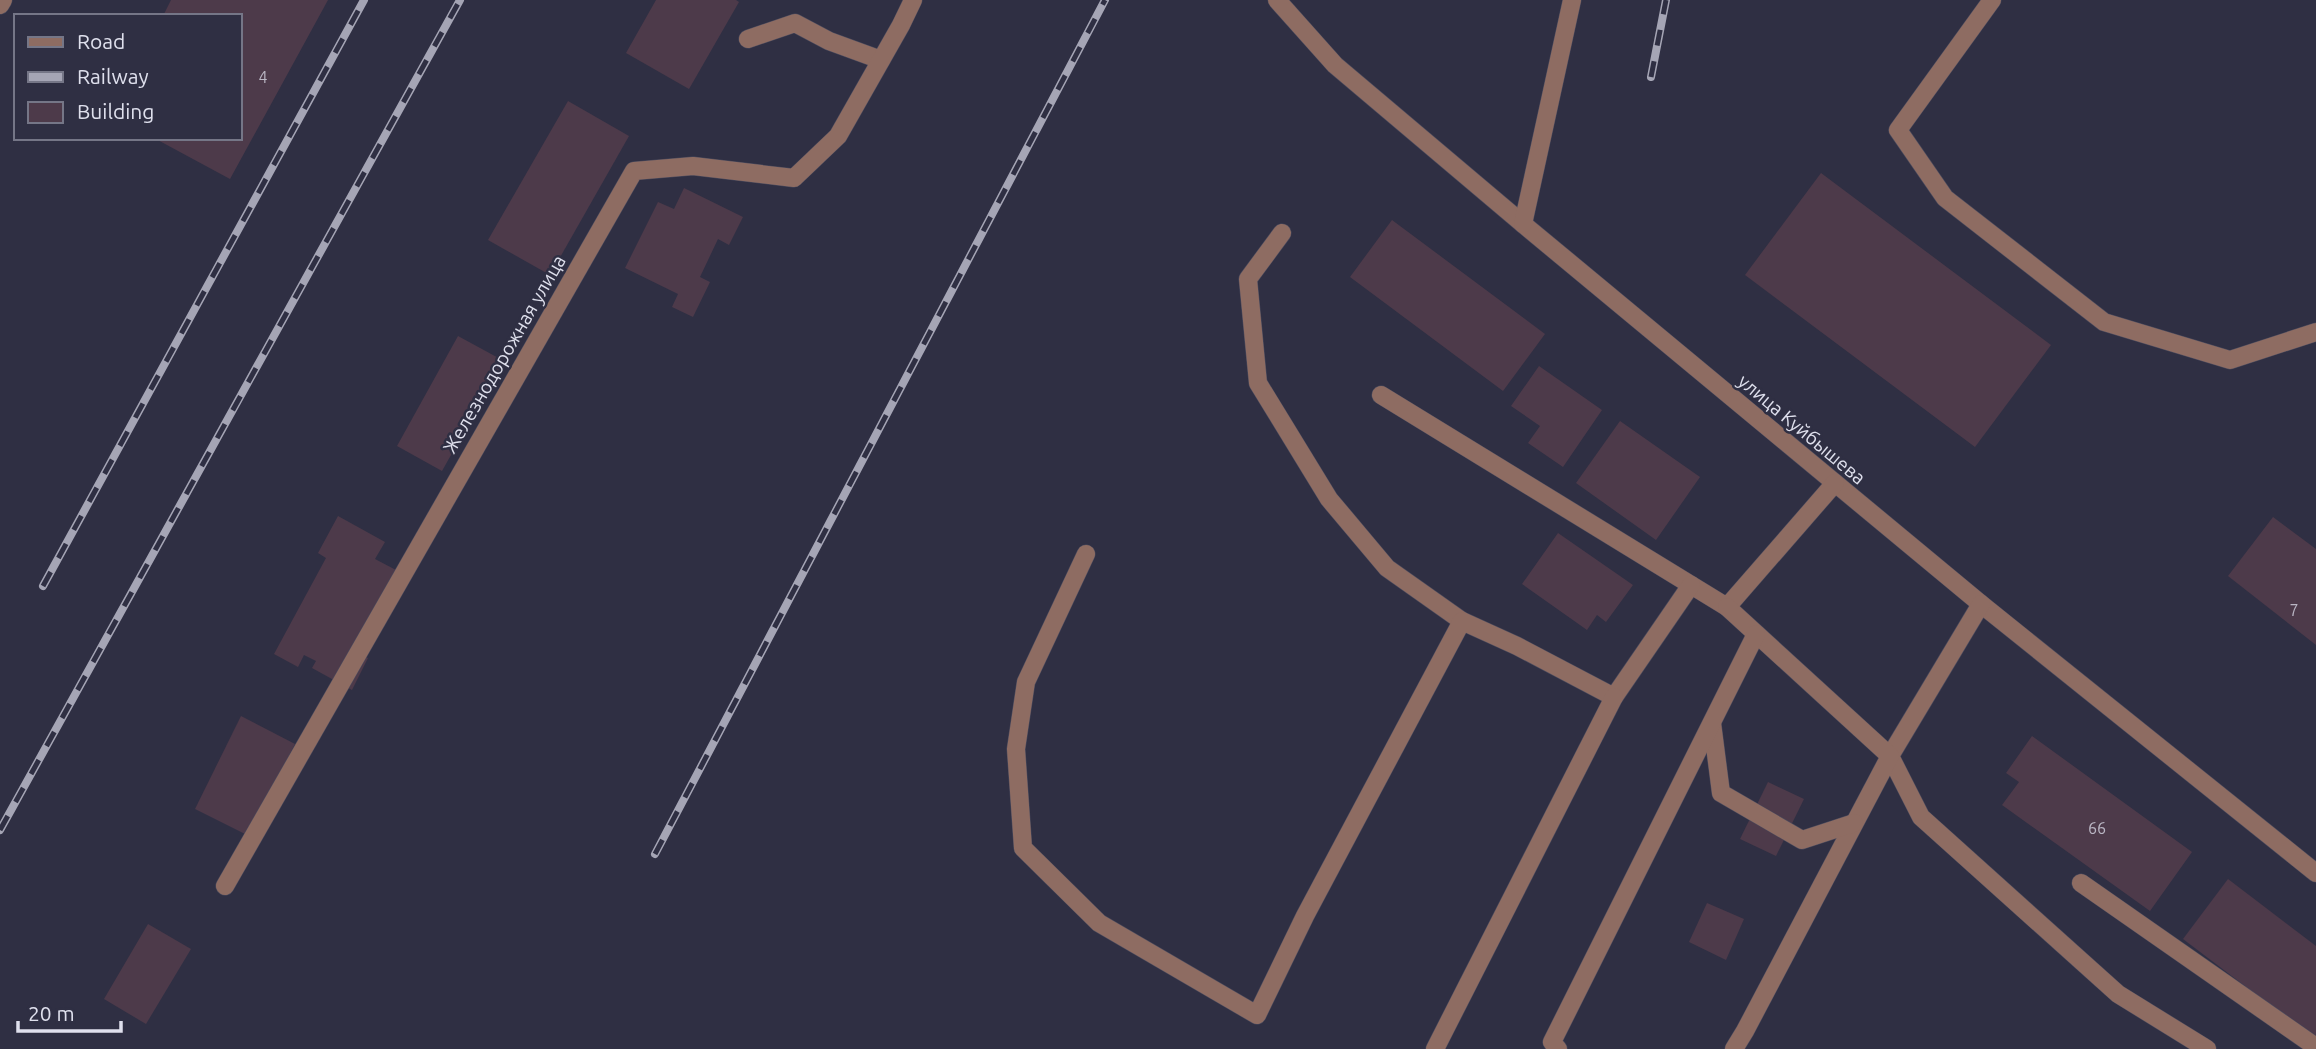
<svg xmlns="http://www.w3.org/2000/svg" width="2316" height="1049" font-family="Ubuntu,sans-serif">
	<rect width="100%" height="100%" fill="#2f2f43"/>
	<g fill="#4d3a4a">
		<path d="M171 0H328L230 179 154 138H240V16H163Z"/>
		<path d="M656 0H736L739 2 689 89 626 53Z"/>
		<path d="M568 101 629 136 550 275 488 240Z"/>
		<path d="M1821 173 2051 345 1975 447 1745 275Z"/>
		<path d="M684 188 743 217 729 245 718 239 700 277 710 282 693 317 672 307 678 294 625 268 658 202 674 209Z"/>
		<path d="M1392 220 1545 334 1503 391 1350 277Z"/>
		<path d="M458 336 504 361 442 471 397 446Z"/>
		<path d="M1539 366 1602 410 1563 467 1528 443 1540 426 1511 406Z"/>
		<path d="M1620 421 1700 477 1656 540 1576 483Z"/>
		<path d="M338 516 385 542 375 559 396 570 353 650 368 658 352 690 312 668 316 661 304 655 298 667 274 654 326 558 318 553Z"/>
		<path d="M2273 517 2316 549V645L2228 576Z"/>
		<path d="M1558 533 1633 585 1606 622 1597 615 1587 630 1522 584Z"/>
		<path d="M241 716 295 744 249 836 195 809Z"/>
		<path d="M2032 736 2192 852 2150 911 2002 805 2019 782 2006 773Z"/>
		<path d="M1768 782 1804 799 1776 856 1740 839Z"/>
		<path d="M2228 879 2316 946V1040L2183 939Z"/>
		<path d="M1707 903 1744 919 1726 960 1689 942Z"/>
		<path d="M148 924 191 949 146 1024 104 999Z"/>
	</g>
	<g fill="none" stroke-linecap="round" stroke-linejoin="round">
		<defs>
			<g id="minor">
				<path d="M1277 0 1335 65 1523 224 1981 604 2316 873"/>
				<path d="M1992 0 1898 130 1945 198 2104 322 2230 360 2316 332"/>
				<path d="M0 5 3 0"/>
				<path d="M748 39 795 23 829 41 881 60"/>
				<path d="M1523 224 1572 0"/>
				<path d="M1282 233 1248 279 1258 383 1329 499 1387 568 1462 621"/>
				<path d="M1381 395 1727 607 1835 483"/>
				<path d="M1086 554 1026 682 1016 749 1023 848 1099 923 1257 1015 1305 916 1462 621 1517 646 1614 697 1691 585"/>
				<path d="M1981 604 1890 756 1921 817 2118 994 2207 1049"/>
				<path d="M1727 607 1890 756 1745 1031 1734 1049"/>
				<path d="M1712 723 1721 793 1802 840 1854 823"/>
				<path d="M2081 883 2316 1047"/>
				<path d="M225 886 634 171 693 166 794 178 838 136 901 25 913 0"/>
				<path d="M1435 1049 1614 697"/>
				<path d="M1558 1049 1552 1042 1756 634"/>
			</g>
		</defs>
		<use href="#minor" stroke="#4b4b5e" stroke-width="19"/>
		<use href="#minor" stroke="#8e6c62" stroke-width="18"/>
		<defs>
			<g id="rail">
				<path d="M1651 77 1666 0"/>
				<path d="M43 586 364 0"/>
				<path d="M0 830 460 0"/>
				<path d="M655 854 1105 0"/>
			</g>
		</defs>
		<use href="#rail" stroke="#a5a5b5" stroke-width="8"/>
		<use href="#rail" stroke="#2f2f43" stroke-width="5" stroke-dasharray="16" stroke-linecap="butt"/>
	</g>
	<g text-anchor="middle" stroke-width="5" stroke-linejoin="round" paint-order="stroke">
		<g font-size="16" fill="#bab6c4">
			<text x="263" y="83">4</text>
			<text x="2294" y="616">7</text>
			<text x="2097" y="834">66</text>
		</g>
		<g font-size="19" fill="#dfe0ed" stroke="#2f2f43">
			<text transform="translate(504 354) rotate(-60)" y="7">Железнодорожная улица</text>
			<text transform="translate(1802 429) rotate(40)" y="7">улица Куйбышева</text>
		</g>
	</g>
	<rect x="14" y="14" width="228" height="126" fill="#2f2f43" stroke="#757687" stroke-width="2"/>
	<rect x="28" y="37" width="35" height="10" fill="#8e6c62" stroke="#757687" stroke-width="2"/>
	<text x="77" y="49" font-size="21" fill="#dfe0ed">Road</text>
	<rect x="28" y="72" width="35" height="10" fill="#a5a5b5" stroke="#757687" stroke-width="2"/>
	<text x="77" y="84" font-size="21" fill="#dfe0ed">Railway</text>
	<rect x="28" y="102" width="35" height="21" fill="#4d3a4a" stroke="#757687" stroke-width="2"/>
	<text x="77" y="119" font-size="21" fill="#dfe0ed">Building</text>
	<path d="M18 1021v10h103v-10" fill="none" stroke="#dfe0ed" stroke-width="3.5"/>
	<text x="28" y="1021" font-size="21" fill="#dfe0ed" stroke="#2f2f43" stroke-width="5" paint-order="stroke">20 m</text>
</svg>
